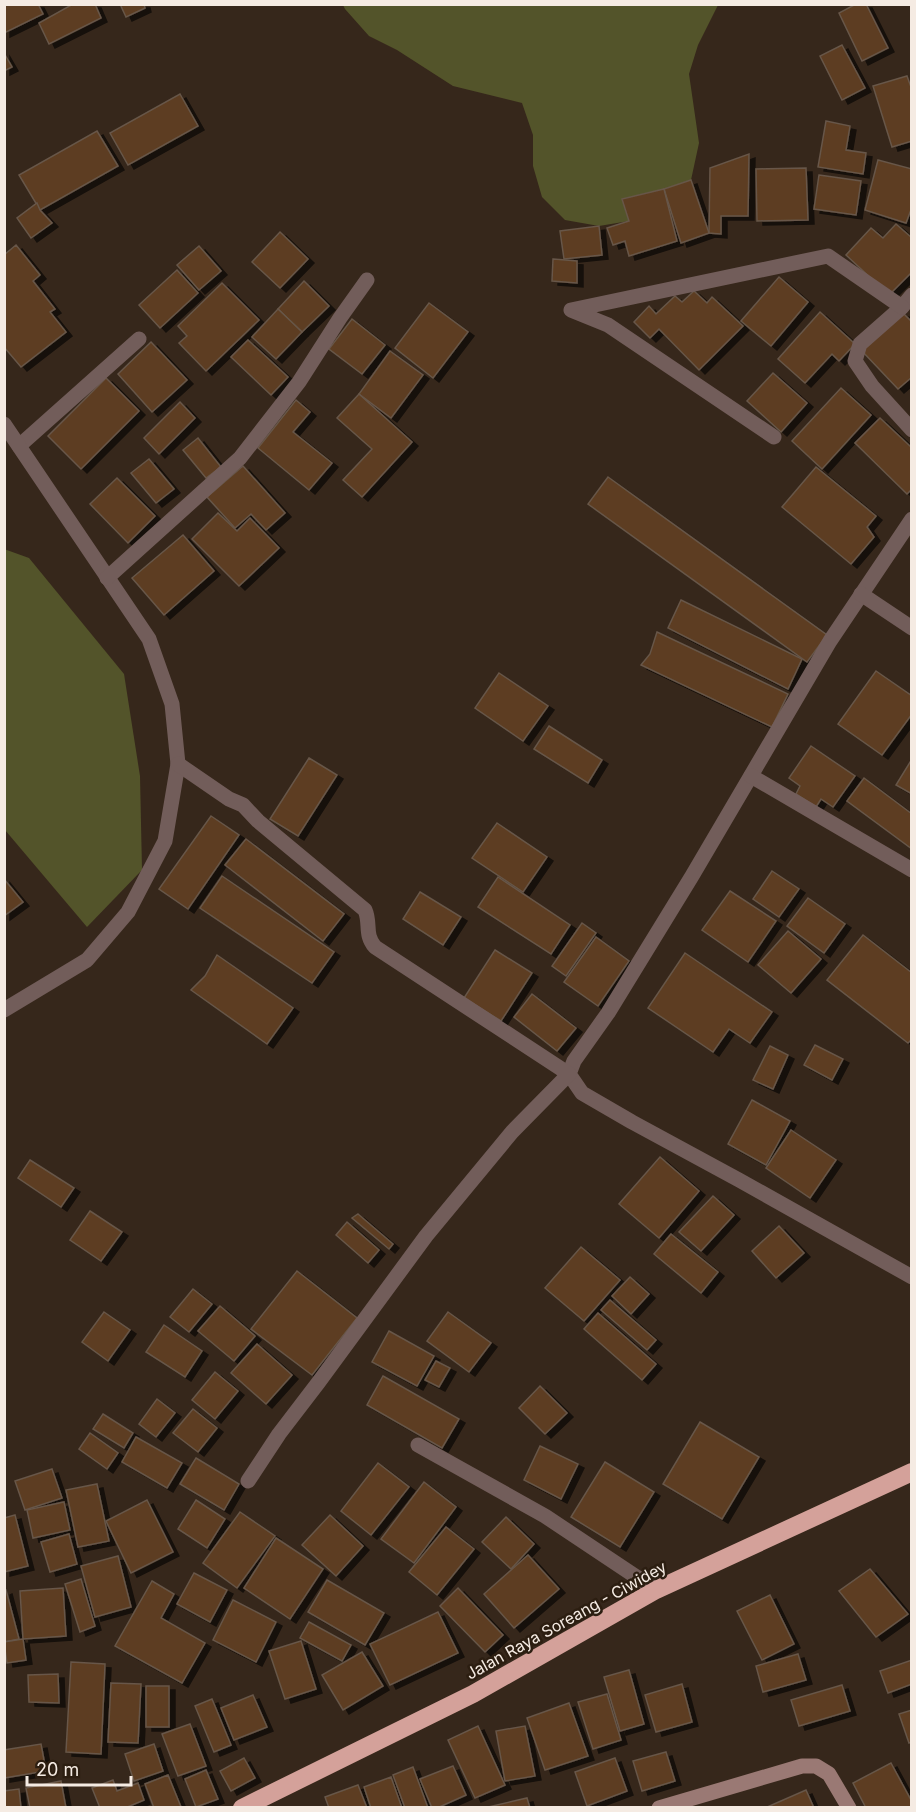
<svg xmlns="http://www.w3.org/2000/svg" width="916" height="1812" font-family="Inter,sans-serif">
	<defs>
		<filter id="shadow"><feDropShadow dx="6" dy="4" stdDeviation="0" flood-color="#0009"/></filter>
	</defs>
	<rect width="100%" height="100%" fill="#36271b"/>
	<g fill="#53542a">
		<path d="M343 5H718L698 45 689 74 699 143 691 180 658 206 629 221 599 226 565 220 542 197 533 166V135L522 103 453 86 397 50 369 36 345 9Z"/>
		<path d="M4 549 29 558 124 674 140 776 142 870 87 927 5 830Z"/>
	</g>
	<g fill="#5d3d20" stroke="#675648" stroke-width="1.5" filter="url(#shadow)">
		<path d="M4 4H38L43 14 4 33Z"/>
		<path d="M73 4H95L101 18 49 44 39 23Z"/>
		<path d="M120 4H144L145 8 126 17Z"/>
		<path d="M856 4H866L888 48 862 61 839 13Z"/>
		<path d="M842 45 865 88 842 100 820 56Z"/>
		<path d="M4 53 12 67 4 71Z"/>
		<path d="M907 76 912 90V141L892 147 873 86Z"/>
		<path d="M180 94 198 126 128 165 110 133Z"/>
		<path d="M826 121 850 126 846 150 866 153 863 174 818 167Z"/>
		<path d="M97 131 118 166 40 210 19 175Z"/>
		<path d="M749 154 748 216H721V234L709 233 710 168Z"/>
		<path d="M878 160 912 169V207L906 223 865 210Z"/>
		<path d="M806 168 808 220 757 221 756 169Z"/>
		<path d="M819 175 861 181 856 215 814 209Z"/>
		<path d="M691 180 709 233 681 243 664 189Z"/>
		<path d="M664 189 677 241 629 256 625 241 613 245 607 228 629 221 622 199Z"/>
		<path d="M37 203 40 210 52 223 31 238 17 218Z"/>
		<path d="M896 224 912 238V272L889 295 846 255 871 228 883 238Z"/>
		<path d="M599 226 602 255 564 259 560 231Z"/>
		<path d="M280 232 308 259 280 288 252 262Z"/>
		<path d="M16 245 40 275 33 281 55 309 50 312 66 332 21 367 4 347V255Z"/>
		<path d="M199 246 221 271 199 290 177 265Z"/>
		<path d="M553 259 577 261V283L552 281Z"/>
		<path d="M177 270 198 293 160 328 139 305Z"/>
		<path d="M779 277 808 302 771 346 741 321Z"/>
		<path d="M304 281 329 306 302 332 278 309Z"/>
		<path d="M222 283 259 320 206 371 179 343 187 336 178 326Z"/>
		<path d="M694 291 707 303 712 297 743 326 699 370 659 329 650 338 634 322 649 306 656 314 675 296 682 302Z"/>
		<path d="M429 303 468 332 433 378 395 348Z"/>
		<path d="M278 309 302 332 276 359 252 337Z"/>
		<path d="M820 312 855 344 839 361 832 354 805 383 778 359Z"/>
		<path d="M903 313 912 322V377L898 389 862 351Z"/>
		<path d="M352 319 385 345 362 374 329 349Z"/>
		<path d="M248 340 288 377 271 395 231 357Z"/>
		<path d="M151 342 187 380 152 412 118 374Z"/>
		<path d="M390 351 423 375 391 418 359 394Z"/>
		<path d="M773 373 807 403 781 432 747 401Z"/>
		<path d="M106 378 139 411 81 469 48 436Z"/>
		<path d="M841 388 871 415 822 469 792 441Z"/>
		<path d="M359 394 412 442 362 497 343 480 372 449 337 418Z"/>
		<path d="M296 400 310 412 293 432 332 463 309 490 258 448Z"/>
		<path d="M180 402 195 418 159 454 144 438Z"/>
		<path d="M880 418 912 448V489L907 494 855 443Z"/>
		<path d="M198 438 221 467 206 478 183 450Z"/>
		<path d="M149 459 174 489 156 503 131 473Z"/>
		<path d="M243 466 285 513 266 530 251 514 235 528 207 497Z"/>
		<path d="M816 467 876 516 867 527 874 537 851 564 782 507Z"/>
		<path d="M608 477 827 635 807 662 588 504Z"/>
		<path d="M117 478 155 516 128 543 90 504Z"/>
		<path d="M218 513 237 531 250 518 279 548 239 586 192 539Z"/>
		<path d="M183 535 214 571 164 615 132 578Z"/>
		<path d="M681 600 802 659 788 689 668 628Z"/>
		<path d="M657 632 788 694 772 727 641 665 650 654Z"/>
		<path d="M876 671 912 696V714L882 755 838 724Z"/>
		<path d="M499 673 548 706 523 741 475 708Z"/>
		<path d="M549 726 602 760 588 783 534 749Z"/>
		<path d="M811 746 855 776 833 807 821 799 816 807 796 794 800 786 789 778Z"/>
		<path d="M309 758 337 775 298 836 270 819Z"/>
		<path d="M912 759V794L896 785Z"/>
		<path d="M864 778 912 814V849L847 801Z"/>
		<path d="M211 816 239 835 188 909 159 889Z"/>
		<path d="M497 823 547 857 523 892 472 858Z"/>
		<path d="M246 839 344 914 323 941 225 865Z"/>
		<path d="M772 871 799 889 779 917 753 899Z"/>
		<path d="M222 876 334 952 312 983 200 908Z"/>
		<path d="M498 877 570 925 551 954 478 907Z"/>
		<path d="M4 879 23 902 4 916Z"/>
		<path d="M730 891 776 921 748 962 702 930Z"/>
		<path d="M420 892 461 917 443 945 403 919Z"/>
		<path d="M808 898 845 924 824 953 787 926Z"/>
		<path d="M582 923 596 933 566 976 552 966Z"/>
		<path d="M788 931 821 959 791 993 758 965Z"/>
		<path d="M863 935 912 973V1039L908 1043 827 980Z"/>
		<path d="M596 937 629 961 598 1006 564 982Z"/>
		<path d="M495 950 532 973 501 1021 464 998Z"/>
		<path d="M685 953 772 1012 750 1043 729 1029 713 1052 648 1008Z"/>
		<path d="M217 955 293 1008 267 1044 191 990 205 976Z"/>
		<path d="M532 994 576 1028 557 1051 514 1017Z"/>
		<path d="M815 1045 843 1059 832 1080 804 1065Z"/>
		<path d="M770 1046 788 1055 773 1089 753 1080Z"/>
		<path d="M752 1100 790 1121 766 1165 728 1144Z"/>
		<path d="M791 1130 836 1160 810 1198 766 1168Z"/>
		<path d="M660 1157 699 1191 659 1238 619 1204Z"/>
		<path d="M30 1160 74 1188 61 1207 18 1178Z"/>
		<path d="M713 1196 734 1215 701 1251 679 1232Z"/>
		<path d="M90 1211 122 1232 101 1261 70 1240Z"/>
		<path d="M358 1214 393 1244 389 1249 352 1218Z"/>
		<path d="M347 1222 379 1250 368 1263 336 1235Z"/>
		<path d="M779 1226 804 1253 776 1278 752 1251Z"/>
		<path d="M671 1234 718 1272 701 1293 654 1254Z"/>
		<path d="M581 1247 620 1280 584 1321 545 1288Z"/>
		<path d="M297 1271 357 1318 312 1375 251 1329Z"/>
		<path d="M630 1277 649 1294 631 1314 612 1296Z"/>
		<path d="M193 1289 212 1304 189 1332 170 1317Z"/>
		<path d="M610 1300 656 1340 647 1350 601 1310Z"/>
		<path d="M220 1306 255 1336 234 1361 198 1331Z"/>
		<path d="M104 1312 130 1330 108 1361 82 1342Z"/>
		<path d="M448 1312 491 1343 469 1372 427 1341Z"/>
		<path d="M598 1313 656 1364 642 1380 584 1329Z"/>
		<path d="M164 1325 202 1351 185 1377 146 1352Z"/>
		<path d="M389 1331 434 1356 417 1386 372 1362Z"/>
		<path d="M257 1344 292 1375 266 1404 231 1373Z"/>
		<path d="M436 1361 450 1368 439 1387 425 1380Z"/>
		<path d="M215 1372 238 1391 215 1419 192 1400Z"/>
		<path d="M383 1376 459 1419 442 1448 367 1405Z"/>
		<path d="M540 1386 567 1413 545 1434 519 1408Z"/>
		<path d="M157 1399 175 1413 156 1437 139 1424Z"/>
		<path d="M193 1409 217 1428 198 1452 173 1433Z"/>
		<path d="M103 1414 133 1433 124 1448 93 1429Z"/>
		<path d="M700 1422 759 1457 722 1519 663 1484Z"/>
		<path d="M90 1433 118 1453 107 1469 79 1449Z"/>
		<path d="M136 1437 182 1463 167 1488 122 1462Z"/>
		<path d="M540 1446 578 1464 561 1499 524 1480Z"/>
		<path d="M196 1458 239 1484 224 1510 180 1484Z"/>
		<path d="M605 1462 654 1492 620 1547 571 1517Z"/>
		<path d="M378 1463 409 1487 371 1535 341 1511Z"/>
		<path d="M52 1469 62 1498 25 1510 15 1481Z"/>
		<path d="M424 1482 456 1507 414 1563 381 1539Z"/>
		<path d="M97 1484 109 1541 78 1547 66 1490Z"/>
		<path d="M147 1500 173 1552 131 1573 106 1521Z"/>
		<path d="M196 1500 225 1519 207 1548 178 1529Z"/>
		<path d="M64 1502 70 1530 33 1538 27 1510Z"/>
		<path d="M240 1512 275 1536 237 1588 203 1563Z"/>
		<path d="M15 1515 28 1566 4 1572V1518Z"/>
		<path d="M330 1515 363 1546 336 1576 302 1545Z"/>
		<path d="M506 1517 534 1544 511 1569 482 1542Z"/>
		<path d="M446 1527 474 1549 437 1595 409 1572Z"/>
		<path d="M69 1534 77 1564 50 1572 41 1542Z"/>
		<path d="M276 1538 323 1569 290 1619 244 1588Z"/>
		<path d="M528 1555 559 1589 514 1628 484 1594Z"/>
		<path d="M118 1556 131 1607 95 1617 81 1566Z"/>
		<path d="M870 1569 908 1614 876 1637 839 1591Z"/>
		<path d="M194 1573 227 1590 210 1622 177 1604Z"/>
		<path d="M81 1579 95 1626 80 1632 65 1584Z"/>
		<path d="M327 1580 384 1613 365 1645 308 1612Z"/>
		<path d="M152 1581 174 1594 161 1618 205 1643 182 1683 115 1646Z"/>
		<path d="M63 1588 66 1636 23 1639 20 1591Z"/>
		<path d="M458 1588 503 1635 485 1652 440 1606Z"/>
		<path d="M6 1590 19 1639 4 1642V1591Z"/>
		<path d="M770 1595 794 1644 762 1660 737 1611Z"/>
		<path d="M233 1600 276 1622 256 1662 213 1640Z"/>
		<path d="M438 1612 458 1653 390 1685 370 1644Z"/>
		<path d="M309 1622 351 1645 342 1661 300 1638Z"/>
		<path d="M23 1639 26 1660 7 1663 4 1642Z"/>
		<path d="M301 1641 316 1689 285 1699 269 1651Z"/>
		<path d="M362 1652 383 1686 343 1710 322 1675Z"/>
		<path d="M798 1654 806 1680 763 1692 756 1666Z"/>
		<path d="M912 1660V1684L888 1693 880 1671Z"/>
		<path d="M71 1662 105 1664 101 1754 66 1752Z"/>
		<path d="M629 1670 644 1724 620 1731 604 1677Z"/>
		<path d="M58 1674 59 1703 29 1702 28 1675Z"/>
		<path d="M111 1683 141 1684 138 1743 108 1742Z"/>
		<path d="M682 1684 692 1722 656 1732 645 1695Z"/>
		<path d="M842 1685 850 1711 799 1726 791 1700Z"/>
		<rect x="146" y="1686" width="23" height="41"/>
		<path d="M607 1694 621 1740 593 1749 578 1702Z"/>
		<path d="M253 1695 267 1727 234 1740 221 1708Z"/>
		<path d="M212 1699 231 1745 214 1752 195 1706Z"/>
		<path d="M569 1703 588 1756 545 1770 527 1718Z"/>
		<path d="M912 1710V1742L909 1743 899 1714Z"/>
		<path d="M190 1724 206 1766 178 1776 162 1734Z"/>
		<path d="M478 1726 505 1785 475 1798 448 1740Z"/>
		<path d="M525 1726 535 1776 505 1781 496 1731Z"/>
		<path d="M41 1744 46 1771 4 1778V1750Z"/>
		<path d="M154 1744 163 1771 134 1781 125 1754Z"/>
		<path d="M666 1752 675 1781 642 1791 633 1761Z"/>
		<path d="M244 1758 255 1778 231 1791 220 1771Z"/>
		<path d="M615 1758 627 1791 587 1806 575 1772Z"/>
		<path d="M891 1763 912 1802V1808H866L853 1783Z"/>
		<path d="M453 1766 466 1795 437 1808H432L420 1779Z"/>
		<path d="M413 1767 428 1808H405L393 1775Z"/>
		<path d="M206 1770 218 1799 196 1807 185 1779Z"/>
		<path d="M168 1775 181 1807 154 1808 145 1784Z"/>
		<path d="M391 1777 402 1808H371L364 1787Z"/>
		<path d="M113 1780 117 1791 138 1783 144 1800 125 1808H100L92 1788Z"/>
		<path d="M61 1781 66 1808H30L26 1788Z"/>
		<path d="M358 1785 367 1808H329L325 1797Z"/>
		<path d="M19 1789 21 1808H4V1791Z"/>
		<path d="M806 1790 814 1808H765Z"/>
		<path d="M527 1798 530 1808H484Z"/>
	</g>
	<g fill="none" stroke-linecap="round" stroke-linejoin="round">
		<path stroke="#725d5a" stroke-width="15" d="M19 446 139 339"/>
		<g stroke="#725d5a" stroke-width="15">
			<path d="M912 295 902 307 860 344 855 361 872 386 912 430"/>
			<path d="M4 424 149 639 172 704 178 764 165 841 128 912 87 960 4 1010"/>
			<path d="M774 437 608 325 571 310 828 256 902 307"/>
			<path d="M912 519 830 641 692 876 608 1013 574 1061 569 1074 582 1093 632 1122 739 1180 912 1277"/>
			<path d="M107 578 240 458 299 382 340 318 367 280"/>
			<path d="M861 594 912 628"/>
			<path d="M178 764 229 799 243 805 258 821 365 910C371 924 364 934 375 947L569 1074 512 1132 426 1236 318 1383 279 1434 248 1481"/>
			<path d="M751 776 912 870"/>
			<path d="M418 1445 545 1516 656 1590"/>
		</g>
		<path stroke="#9a7974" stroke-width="15" d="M659 1808 802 1766H816L829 1774 849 1808"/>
		<path stroke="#d4a19a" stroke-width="18" d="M242 1808 473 1694 656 1590 912 1472"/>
	</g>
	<g text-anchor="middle" stroke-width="5" stroke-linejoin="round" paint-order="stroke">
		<g font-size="16" fill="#f5ebe3" stroke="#2c1e11">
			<text transform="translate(566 1620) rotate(-29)" y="6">Jalan Raya Soreang - Ciwidey</text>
		</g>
	</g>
	<rect width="916" height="1812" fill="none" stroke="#f5ebe3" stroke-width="12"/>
	<path d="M27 1776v9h104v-9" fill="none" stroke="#f5ebe3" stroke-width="3"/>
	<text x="36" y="1776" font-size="18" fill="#f5ebe3" stroke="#2c1e11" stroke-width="4.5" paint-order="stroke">20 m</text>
</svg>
